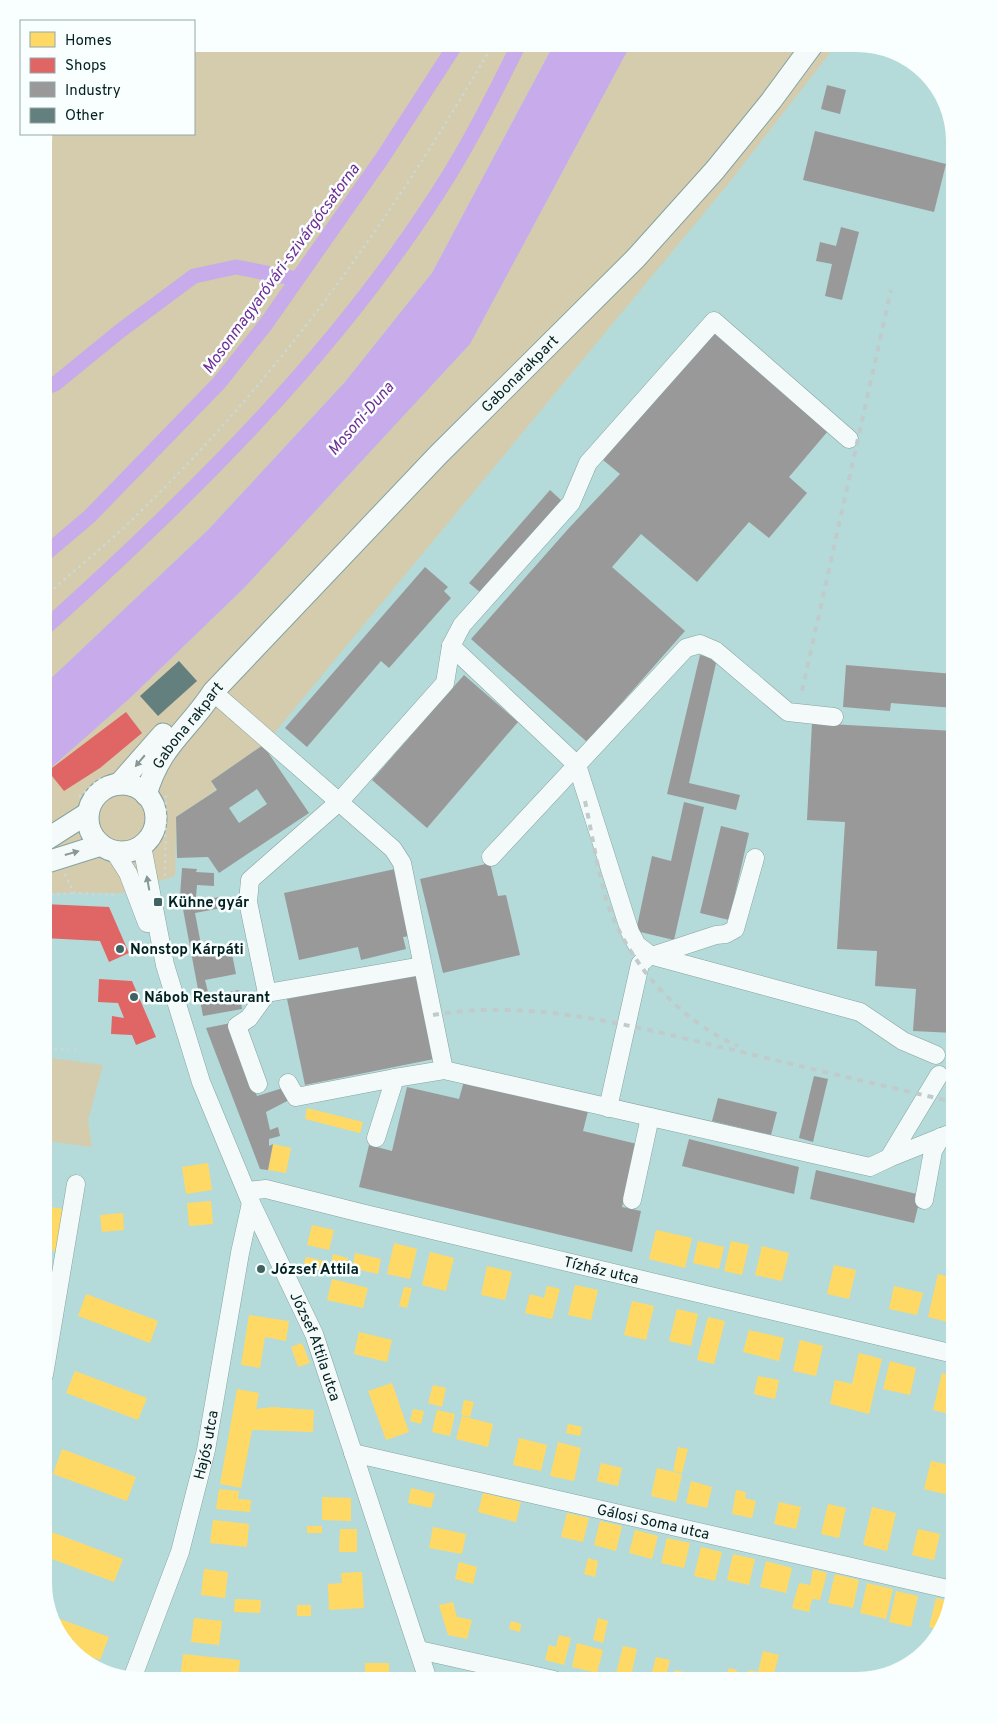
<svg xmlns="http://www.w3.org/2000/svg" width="998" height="1724" font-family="Overpass,sans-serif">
	<rect width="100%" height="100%" fill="#b4dbd9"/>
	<g fill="#d4ccac">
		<path d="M194 44H554L432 273 345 382 208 530 44 685V134H194Z"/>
		<path d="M631 44H837L724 189 276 731 263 745 211 781 216 790 176 817 175 876 122 893H44V774L130 698 244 588 470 344Z"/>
		<path d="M51 1058 103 1065 88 1120 92 1147 47 1141Z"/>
	</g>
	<path fill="#c7abeb" d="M554 44H631L470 344 244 588 130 698 44 774V685L208 530 345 382 432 273Z"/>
	<g fill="#ffd966">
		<path d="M307 1108 363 1122 360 1133 305 1119Z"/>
		<path d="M273 1144 291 1148 286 1173 268 1170Z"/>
		<path d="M208 1163 212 1190 186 1194 182 1167Z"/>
		<path d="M211 1201 213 1224 189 1226 187 1203Z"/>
		<path d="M44 1206 63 1209 56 1251 44 1249Z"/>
		<path d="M123 1213 124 1230 102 1232 100 1215Z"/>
		<path d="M312 1225 334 1230 329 1250 307 1245Z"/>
		<path d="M656 1230 692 1238 685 1268 649 1259Z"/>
		<path d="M698 1241 724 1247 719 1269 693 1263Z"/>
		<path d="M731 1241 749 1245 742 1275 724 1271Z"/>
		<path d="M394 1243 417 1249 410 1279 387 1274Z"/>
		<path d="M762 1246 789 1253 782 1281 755 1275Z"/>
		<path d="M430 1252 454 1258 446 1291 422 1285Z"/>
		<path d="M355 1253 381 1259 378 1274 352 1268Z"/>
		<path d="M333 1254 348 1258 346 1267 331 1263Z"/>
		<path d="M306 1257 325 1261 323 1271 303 1266Z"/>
		<path d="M834 1265 856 1270 849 1299 827 1294Z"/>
		<path d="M487 1266 512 1272 505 1300 481 1295Z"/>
		<path d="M44 1273 52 1274 45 1315H44Z"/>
		<path d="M938 1274 954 1278V1293L948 1322 928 1317Z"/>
		<path d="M332 1279 368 1288 363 1308 327 1300Z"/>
		<path d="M575 1285 598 1290 591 1320 568 1315Z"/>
		<path d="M547 1286 560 1289 552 1319 525 1313 530 1294 544 1298Z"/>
		<path d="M894 1286 923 1293 917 1315 889 1309Z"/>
		<path d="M404 1287 412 1288 407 1308 399 1306Z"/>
		<path d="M86 1294 158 1321 150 1343 78 1316Z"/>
		<path d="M632 1301 654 1306 646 1340 624 1335Z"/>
		<path d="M677 1309 698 1314 691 1346 669 1341Z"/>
		<path d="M249 1315 289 1321 286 1341 265 1337 260 1368 241 1365Z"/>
		<path d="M708 1317 725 1321 714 1364 697 1360Z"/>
		<path d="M749 1330 784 1338 779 1361 743 1352Z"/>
		<path d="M359 1332 392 1340 387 1362 354 1354Z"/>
		<path d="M800 1340 823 1346 816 1376 793 1371Z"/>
		<path d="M302 1343 310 1363 298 1367 291 1347Z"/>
		<path d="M859 1353 882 1359 869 1414 830 1404 835 1380 852 1384Z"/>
		<path d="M890 1361 916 1368 910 1395 883 1389Z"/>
		<path d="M75 1371 147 1398 138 1420 66 1393Z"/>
		<path d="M942 1373 954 1376V1415L933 1410Z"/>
		<path d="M758 1376 779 1380 775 1399 754 1394Z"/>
		<path d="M392 1383 409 1432 386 1440 368 1391Z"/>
		<path d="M433 1385 446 1388 442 1407 428 1403Z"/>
		<path d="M237 1389 259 1393 256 1409 272 1407 314 1410 313 1432 252 1430 241 1488 220 1484Z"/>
		<path d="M464 1400 474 1402 470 1417 461 1415Z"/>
		<path d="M413 1409 424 1411 421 1424 410 1421Z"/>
		<path d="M437 1410 455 1414 450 1436 432 1432Z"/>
		<path d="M462 1416 493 1424 488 1447 456 1439Z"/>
		<path d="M568 1424 582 1427 580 1436 566 1433Z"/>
		<path d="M519 1438 547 1445 541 1471 513 1465Z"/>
		<path d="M558 1442 581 1448 574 1481 550 1476Z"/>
		<path d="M678 1447 688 1449 682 1473 673 1471Z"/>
		<path d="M62 1449 136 1477 127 1501 53 1474Z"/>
		<path d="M931 1461 954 1466 949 1495 924 1489Z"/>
		<path d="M601 1463 622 1468 618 1486 597 1481Z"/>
		<path d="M657 1468 682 1474 676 1502 651 1496Z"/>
		<path d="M691 1481 712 1487 707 1508 686 1503Z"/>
		<path d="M411 1488 435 1494 431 1508 408 1503Z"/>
		<path d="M219 1489 239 1491 238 1499 251 1500 250 1512 216 1509Z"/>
		<path d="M736 1490 746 1492 745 1498 756 1501 752 1518 732 1514Z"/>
		<path d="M483 1493 521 1502 516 1522 478 1512Z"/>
		<path d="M322 1497 351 1498V1521L322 1520Z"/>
		<path d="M779 1502 801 1507 796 1529 774 1524Z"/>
		<path d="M828 1504 846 1508 839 1538 821 1534Z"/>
		<path d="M872 1507 896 1513 887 1551 863 1545Z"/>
		<path d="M567 1513 589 1518 583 1542 561 1537Z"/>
		<path d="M213 1520 249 1524 247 1547 210 1543Z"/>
		<path d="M600 1521 622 1526 616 1551 594 1545Z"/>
		<rect x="307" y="1526" width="15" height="7"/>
		<path d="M433 1527 466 1534 462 1554 429 1548Z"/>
		<path d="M340 1529H357V1552H339Z"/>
		<path d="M918 1529 940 1534 934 1560 912 1555Z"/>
		<path d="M46 1530 123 1559 114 1582 44 1556Z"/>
		<path d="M635 1530 658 1536 652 1559 629 1553Z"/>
		<path d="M667 1538 690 1543 684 1568 661 1563Z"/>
		<path d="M701 1547 722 1552 715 1581 694 1576Z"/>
		<path d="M733 1554 755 1559 749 1585 727 1580Z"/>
		<path d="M588 1558 598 1561 595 1577 584 1574Z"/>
		<path d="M766 1561 792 1568 786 1593 760 1587Z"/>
		<path d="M459 1562 477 1567 473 1584 455 1579Z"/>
		<path d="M204 1569 228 1572 225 1598 201 1595Z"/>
		<path d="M813 1569 827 1573 820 1600 812 1599 809 1612 792 1608 799 1583 810 1585Z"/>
		<path d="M362 1572 364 1608 329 1610 328 1584 342 1583 341 1573Z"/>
		<path d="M835 1574 859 1580 853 1608 828 1603Z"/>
		<path d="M867 1583 893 1589 886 1619 860 1613Z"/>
		<path d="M896 1591 918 1596 911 1627 889 1622Z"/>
		<path d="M936 1598 949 1601 940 1629 929 1627Z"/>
		<path d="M235 1599 261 1600 260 1613 234 1612Z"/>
		<path d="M453 1602 457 1617 472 1620 467 1639 448 1635 439 1605Z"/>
		<rect x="297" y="1605" width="14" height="11"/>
		<path d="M52 1616 109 1637 100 1660 77 1652 54 1625Z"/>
		<path d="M194 1618 222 1621 219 1645 191 1642Z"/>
		<path d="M598 1618 608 1621 603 1643 593 1640Z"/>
		<path d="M511 1621 521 1624 520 1632 509 1629Z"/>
		<path d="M559 1635 571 1638 564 1665 545 1660 549 1645 556 1647Z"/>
		<path d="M577 1643 603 1650 597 1673 572 1667Z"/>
		<path d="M623 1646 637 1649 630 1680 615 1678Z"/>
		<path d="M763 1651 779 1655 772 1680H746L749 1670 758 1672Z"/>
		<path d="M183 1654 240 1660 238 1680H180Z"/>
		<path d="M656 1657 670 1660 665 1680H650Z"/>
		<rect x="365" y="1663" width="24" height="17"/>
		<path d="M729 1668 737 1670 734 1680H725Z"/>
		<path d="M675 1670 701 1676 700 1680H672Z"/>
	</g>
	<g fill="#e06666">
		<path d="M126 712 142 733 100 768 64 791 48 771Z"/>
		<path d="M44 904 109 907 129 953 109 962 100 941 44 938Z"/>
		<path d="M99 979 132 981 156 1037 136 1045 132 1035 111 1034 112 1016 124 1018 118 1003 98 1002Z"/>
	</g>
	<g fill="#999" fill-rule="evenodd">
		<path d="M827 85 846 90 840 114 821 109Z"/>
		<path d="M815 131 946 164 934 212 803 180Z"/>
		<path d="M841 227 859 232 842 300 825 296 832 264 816 261 820 242 836 246Z"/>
		<path d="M713 332 828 431 789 477 807 493 769 538 749 522 697 582 641 534 612 567 685 631 587 742 471 639 569 528 620 474 603 460Z"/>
		<path d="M550 490 562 501 481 593 469 583Z"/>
		<path d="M425 567 448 587 444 591 451 598 389 668 381 661 307 747 285 728Z"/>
		<path d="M700 655 717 659 689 783 740 795 736 810 667 794Z"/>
		<path d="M846 665 954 674V708L891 703 890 711 843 707Z"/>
		<path d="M464 675 518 722 427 828 372 780Z"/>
		<path d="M812 723 954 731V1033L913 1031 916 989 875 986 877 951 837 949 845 822 807 820Z"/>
		<path d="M263 745 309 813 219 873 208 857 177 858 176 817 217 790 211 781ZM257 789 267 804 239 823 229 808Z"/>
		<path d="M684 802 704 807 674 940 636 931 652 856 671 861Z"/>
		<path d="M721 826 749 833 729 920 700 913Z"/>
		<path d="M490 863 498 896 506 895 520 955 443 973 420 879Z"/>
		<path d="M182 868 197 869 196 872 214 873V886L197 885 196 897 180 896Z"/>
		<path d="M395 869 410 936 403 937 406 949 361 960 358 947 299 960 284 893Z"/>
		<path d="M219 897 221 908 195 913 203 955 231 949 236 974 205 980 209 996 239 990 242 1009 203 1016 182 904Z"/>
		<path d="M417 973 434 1059 305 1085 287 999Z"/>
		<path d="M231 1023 257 1096 286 1087 291 1099 266 1112 270 1130 278 1127 280 1136 269 1139V1146L273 1144 268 1170 260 1169 206 1028Z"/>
		<path d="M814 1076 828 1079 813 1142 799 1138Z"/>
		<path d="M464 1081 588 1111 583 1131 637 1144 622 1207 641 1211 632 1252 359 1187 369 1145 392 1151 407 1087 459 1099Z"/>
		<path d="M718 1098 777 1112 771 1135 712 1121Z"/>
		<path d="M689 1139 799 1167 794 1194 682 1166Z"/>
		<path d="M816 1170 921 1195 914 1223 810 1199Z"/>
	</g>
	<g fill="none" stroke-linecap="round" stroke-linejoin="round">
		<g stroke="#c7abeb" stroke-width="15">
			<path d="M44 388 55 384 120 331 194 276 236 267 297 279"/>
			<path d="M44 555 90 516 219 383 266 324 383 157 456 44"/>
			<path d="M44 629C195 493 344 346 451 172 476 131 498 87 519 44"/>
		</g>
	</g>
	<path fill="#637f7e" d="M179 661 197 681 158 716 140 696Z"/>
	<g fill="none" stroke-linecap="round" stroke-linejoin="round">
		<defs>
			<g id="minor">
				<path d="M451 646 577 765 630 932 637 945 650 955 640 964 608 1108"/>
				<path d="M213 692 393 849 402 863 444 1070"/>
				<path id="s1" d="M142 846 165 965 201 1082 251 1203 314 1334 428 1680"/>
				<path d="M114 851 128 873 147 923"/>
				<path d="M491 857 686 648 700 644 716 651 788 712 834 717"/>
				<path d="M650 955 860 1012 903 1041 936 1055"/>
				<path d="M655 955 716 935 726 934 735 929 755 858"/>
				<path d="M422 966 267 993 248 902 250 880 340 801 445 683 451 646 462 625 571 503 588 463 714 321 849 439"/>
				<path d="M288 1083 296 1097 395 1078"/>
				<path d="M258 1084 237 1026 249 1018 267 993"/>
				<path d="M376 1138 395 1078 444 1070 870 1167 889 1158 939 1075"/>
				<path d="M889 1158 954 1132"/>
				<path id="s2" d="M247 1191 266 1189 361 1213 954 1354"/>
				<path d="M632 1200 650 1117"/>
				<path d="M924 1200 933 1151 941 1137"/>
				<path d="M44 1375 76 1184"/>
				<path id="s3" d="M353 1453 952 1590"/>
				<path d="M419 1650 554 1680"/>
				<path id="s4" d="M132 1679 180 1552 206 1450 240 1253 251 1203"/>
			</g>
			<g id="major">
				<path d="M119 784 163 734"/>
				<circle cx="122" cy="818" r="34"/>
				<path id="s5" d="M146 795C160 745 187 732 213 692L438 455 636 258 715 170 771 101 813 44"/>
				<path d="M44 841 88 813"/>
				<path d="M44 863 101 845"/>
			</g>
		</defs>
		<use href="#minor" stroke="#84a3a1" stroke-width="19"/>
		<use href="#major" stroke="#84a3a1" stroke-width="23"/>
		<g stroke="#cbd8d6" stroke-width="2.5" stroke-dasharray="2.5 4" stroke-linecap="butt">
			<path d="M44 597C76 569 110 542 140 512 282 374 394 215 493 44"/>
			<path d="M79 797 103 776"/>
			<path d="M65 874 74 893 119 895"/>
			<path d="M165 876 166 794"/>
			<path d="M44 895 74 893"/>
			<path d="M44 1127 48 1049 81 1050"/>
		</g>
		<use href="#minor" stroke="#f4faf9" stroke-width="18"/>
		<use href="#major" stroke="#f4faf9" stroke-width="21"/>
		<g stroke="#c0cccb" stroke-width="4" stroke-dasharray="6 6" stroke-linecap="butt">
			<path d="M802 691 891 290"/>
			<path d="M585 801C592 834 597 867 606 899 626 961 678 1020 738 1046"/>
			<path d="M433 1015C532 998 632 1026 729 1049 804 1067 879 1085 954 1102"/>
		</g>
	</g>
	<defs><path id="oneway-solid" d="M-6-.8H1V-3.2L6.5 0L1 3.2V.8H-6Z" transform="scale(1.25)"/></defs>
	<g fill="#879897">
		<use href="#oneway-solid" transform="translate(140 761) rotate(130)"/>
		<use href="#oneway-solid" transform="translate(72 853) rotate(-16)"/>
		<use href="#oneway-solid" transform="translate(148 883) rotate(-100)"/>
	</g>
	<g fill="#406261" stroke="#f8fffe" stroke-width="2">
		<rect x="153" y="897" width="10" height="10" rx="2.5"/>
		<circle cx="120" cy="949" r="5"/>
		<circle cx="134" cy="997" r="5"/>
		<circle cx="261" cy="1269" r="5"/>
	</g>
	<g text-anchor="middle" stroke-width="5" stroke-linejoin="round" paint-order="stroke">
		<g font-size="15" fill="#022120" stroke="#f8fffe">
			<text dy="5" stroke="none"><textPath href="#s5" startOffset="566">Gabonarakpart</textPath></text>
			<text dy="5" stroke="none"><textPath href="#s5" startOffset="82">Gabona rakpart</textPath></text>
			<text dy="5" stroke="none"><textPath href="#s2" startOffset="364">Tízház utca</textPath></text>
			<text dy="5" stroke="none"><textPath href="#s1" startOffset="532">József Attila utca</textPath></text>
			<text dy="5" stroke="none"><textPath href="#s4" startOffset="246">Hajós utca</textPath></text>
			<text dy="5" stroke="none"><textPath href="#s3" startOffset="308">Gálosi Soma utca</textPath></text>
		</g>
		<g font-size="15" font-weight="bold" fill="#022120" stroke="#f8fffe" text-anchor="start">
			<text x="168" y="907">Kühne gyár</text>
			<text x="130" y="954">Nonstop Kárpáti</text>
			<text x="144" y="1002">Nábob Restaurant</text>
			<text x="271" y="1274">József Attila</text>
		</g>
		<g font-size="16" font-style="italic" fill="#712b96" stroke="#f8fffe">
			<text transform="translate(280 268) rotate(-54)" y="6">Mosonmagyaróvári-szivárgócsatorna</text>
			<text transform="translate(360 418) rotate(-49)" y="6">Mosoni-Duna</text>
		</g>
	</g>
	<path d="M0 0H998V1724H0ZM141 52H857A89 89 0 0 1 946 141V1583A89 89 0 0 1 857 1672H141A89 89 0 0 1 52 1583V141A89 89 0 0 1 141 52Z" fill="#f8fffe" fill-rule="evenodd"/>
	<rect x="20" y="20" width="175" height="115" fill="#f8fffe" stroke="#96a6a5"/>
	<rect x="30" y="32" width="25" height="15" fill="#ffd966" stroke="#96a6a5"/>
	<text x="65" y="45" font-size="15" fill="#022120">Homes</text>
	<rect x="30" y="58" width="25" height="15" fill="#e06666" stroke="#96a6a5"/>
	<text x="65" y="70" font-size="15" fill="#022120">Shops</text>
	<rect x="30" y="82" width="25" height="15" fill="#999999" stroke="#96a6a5"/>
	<text x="65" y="95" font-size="15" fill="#022120">Industry</text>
	<rect x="30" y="108" width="25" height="15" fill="#637f7e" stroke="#96a6a5"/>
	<text x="65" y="120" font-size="15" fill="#022120">Other</text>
</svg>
